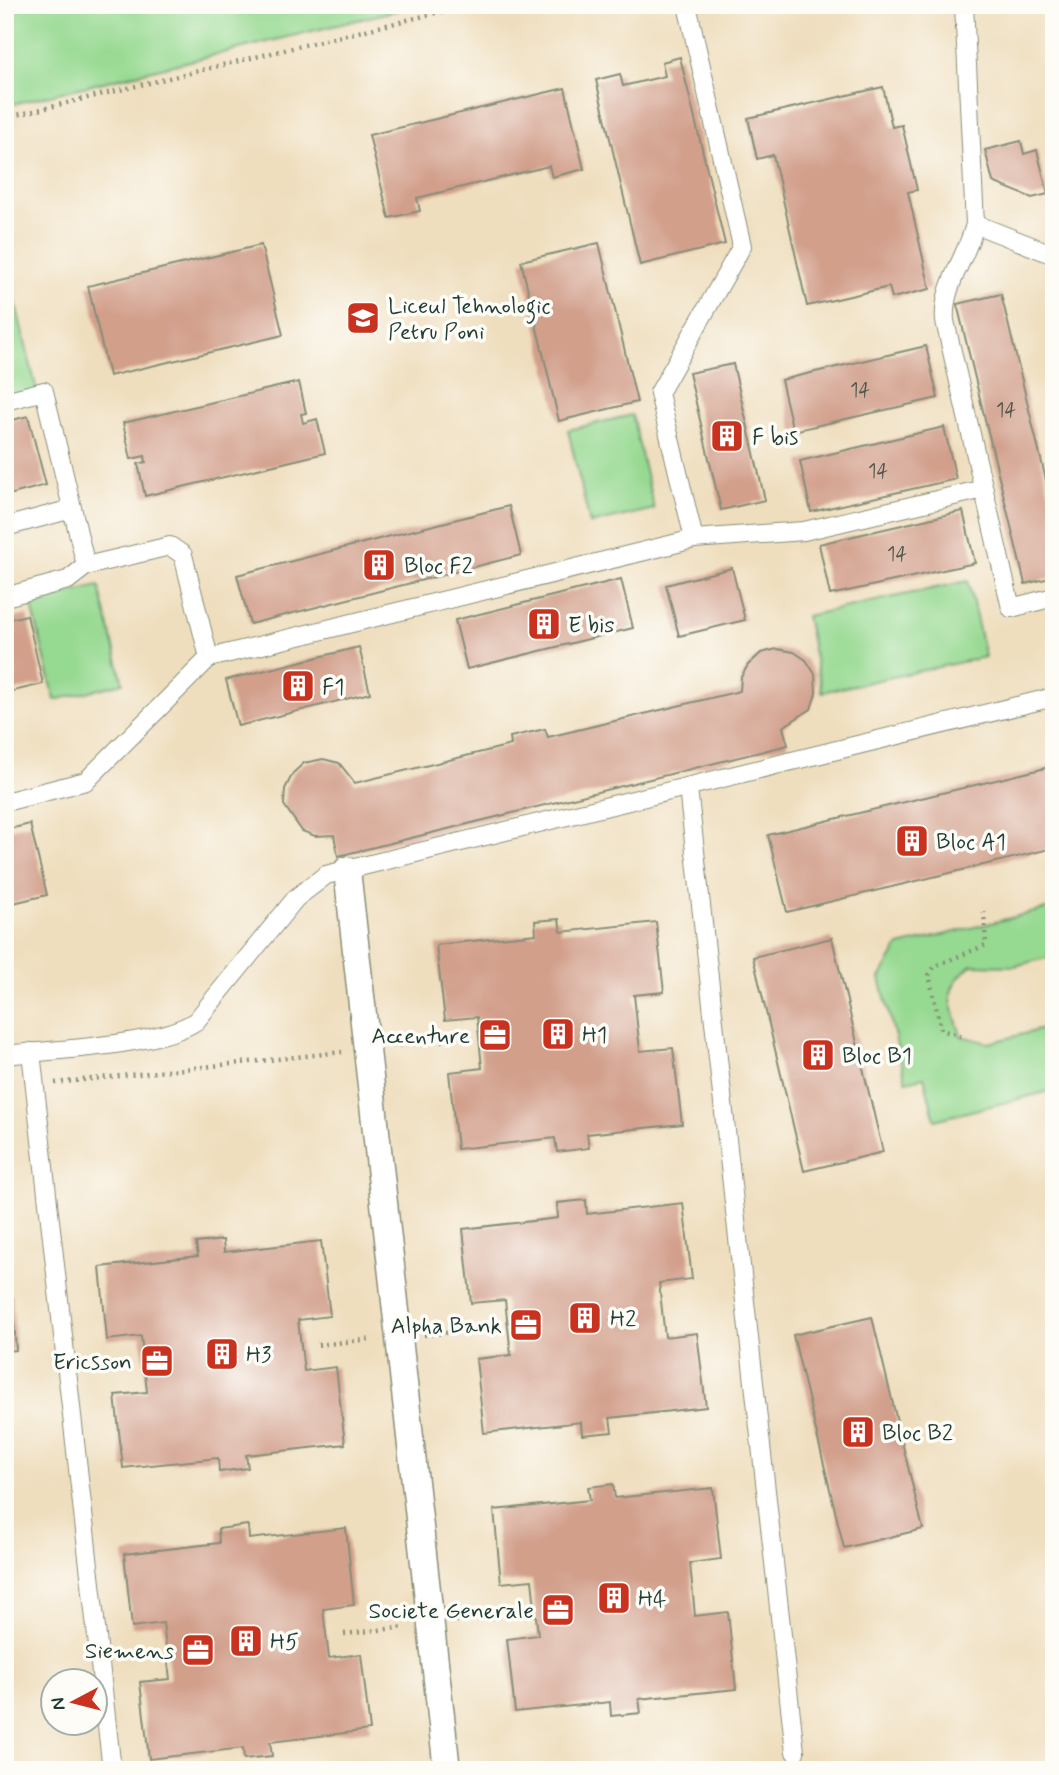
<svg xmlns="http://www.w3.org/2000/svg" width="1059" height="1775" font-family="Mynerve,sans-serif">
	<rect width="100%" height="100%" fill="#fdfcf7"/>
	<filter id="ink" filterUnits="userSpaceOnUse"><feTurbulence type="fractalNoise" baseFrequency=".0143" numOctaves="2"/><feDisplacementMap in="SourceGraphic" scale="14" xChannelSelector="R" yChannelSelector="G"/><feConvolveMatrix kernelMatrix="1 2 1 2 8 2 1 2 1" color-interpolation-filters="sRGB"/></filter>
	<filter id="wash" filterUnits="userSpaceOnUse"><feTurbulence type="fractalNoise" baseFrequency=".00686" numOctaves="4" result="noise"/><feDisplacementMap in="SourceGraphic" scale="28" xChannelSelector="R" yChannelSelector="G"/><feGaussianBlur stdDeviation="1.57" result="paint"/><feColorMatrix in="noise" values="0 0 0 0 0 0 0 0 0 0 0 0 0 0 0 0 0 1.4 0 .05"/><feComposite in="paint" operator="in"/></filter>
	<g filter="url(#wash)">
		<rect width="100%" height="100%" fill="#efdebe"/>
		<g fill="#96d991" stroke="#5a8b62" stroke-width="2">
			<path d="M5 5H419L5 106Z"/>
			<path d="M5 260 37 391 5 399Z"/>
			<path d="M632 415 654 509 590 524 568 430Z"/>
			<path d="M968 581 985 657 822 692 806 616Z"/>
			<path d="M99 586 123 683 55 700 31 602Z"/>
			<path d="M1054 907V956L1015 966 971 965C941 991 951 1000 961 1036L989 1043 1054 1026V1090L935 1120 924 1077 906 1081 880 978 899 946Z"/>
		</g>
		<g id="blocks">
			<g fill="#d29f8b">
				<path d="M680 57 725 244 640 265 596 80 620 74 623 86 665 76 662 62Z"/>
				<path d="M883 87 892 127 902 125 917 190 908 192 930 289 892 298 889 287 807 306 773 155 757 159 748 118Z"/>
				<path d="M565 88 584 169 552 177 549 166 417 198 420 211 389 218 369 135Z"/>
				<path d="M1021 141 1024 154 1037 150 1048 194 1032 198 993 182 985 150Z"/>
				<path d="M599 243 637 402 559 421 521 261Z"/>
				<path d="M261 245 283 335 109 376 88 286Z"/>
				<path d="M1001 294 1054 513V577L1025 584 957 304Z"/>
				<path d="M926 346 938 398 793 431 781 380Z"/>
				<path d="M733 364 765 500 721 510 689 373Z"/>
				<path d="M299 382 306 413 301 414 303 423 317 419 325 453 145 496 138 464 146 462 145 456 131 459 123 423Z"/>
				<path d="M28 416 46 485 5 496V422Z"/>
				<path d="M944 427 956 479 811 512 800 461Z"/>
				<path d="M509 506 521 555 250 624 237 575Z"/>
				<path d="M963 511 975 563 830 595 819 544Z"/>
				<path d="M732 568 745 620 679 636 666 585Z"/>
				<path d="M621 579 633 628 467 669 455 620Z"/>
				<path d="M27 615 43 684 5 693V620Z"/>
				<path d="M359 647 370 693 238 726 226 680Z"/>
				<path d="M777 649 794 652 806 660 815 674 816 693 811 709 783 727 788 745 338 856 334 835 315 836 302 831 284 805 285 789 293 773 304 763 323 759 339 763 355 783 511 745 510 737 545 729 548 737 740 691 741 677 748 665 761 653Z"/>
				<path d="M1054 766V848L787 912 768 835Z"/>
				<path d="M30 824 47 895 5 905V830Z"/>
				<path d="M559 919 561 932 656 922 664 992 634 995 640 1051 673 1048 682 1124 587 1134 589 1148 557 1152 555 1138 457 1149 449 1072 482 1068 477 1017 445 1020 436 945 536 934 535 921Z"/>
				<path d="M832 938 883 1152 804 1171 753 957Z"/>
				<path d="M586 1200 587 1214 683 1203 692 1279 659 1283 665 1337 697 1333 706 1407 610 1418 612 1432 582 1435 581 1422 484 1433 476 1359 511 1355 505 1300 471 1303 463 1229 558 1218 557 1203Z"/>
				<path d="M223 1240 224 1252 321 1241 330 1316 298 1320 304 1371 336 1367 345 1444 246 1455 248 1468 219 1472 218 1458 123 1468 115 1395 147 1392 141 1336 107 1340 100 1267 198 1256 196 1243Z"/>
				<path d="M5 1294H12L16 1350 5 1351Z"/>
				<path d="M872 1317 923 1529 844 1548 793 1335Z"/>
				<path d="M613 1484 615 1498 713 1488 721 1559 690 1563 695 1616 728 1612 736 1689 639 1699 641 1713 611 1716 610 1702 515 1712 507 1639 538 1635 532 1580 501 1583 494 1510 590 1500 588 1487Z"/>
				<path d="M248 1525 249 1539 346 1528 354 1605 323 1609 329 1658 361 1654 370 1730 270 1742 272 1756 244 1759 243 1748 149 1759 140 1682 170 1679 163 1623 132 1627 124 1554 219 1543 218 1529Z"/>
			</g>
		</g>
	</g>
	<g filter="url(#ink)">
		<use href="#blocks" fill-opacity="0" stroke="#878e79" stroke-width="2"/>
		<g fill="none" stroke-linecap="round" stroke-linejoin="round">
			<defs>
				<g id="service">
					<path d="M687 5 742 246 659 393 694 539"/>
					<path d="M964 5 975 224 1054 255"/>
					<path d="M975 224C967 258 942 285 945 321L1011 608 1054 597"/>
					<path d="M5 401 44 391 86 566"/>
					<path d="M5 527 72 509"/>
					<path d="M5 597 68 580 86 566 170 546 183 555 209 658"/>
					<path d="M688 788 795 1752"/>
					<path d="M5 802 86 781 209 658 694 539 804 531 984 489"/>
					<path d="M31 1052 112 1770"/>
					<path d="M5 1055C53 1050 159 1046 196 1021L296 898 326 875 1054 697"/>
				</g>
				<path id="pedestrian" d="M347 870 447 1770"/>
			</defs>
			<use href="#service" stroke="#878e79" stroke-width="20"/>
			<use href="#pedestrian" stroke="#878e79" stroke-width="29"/>
			<g stroke="#878e79" stroke-width="4.5" stroke-dasharray="2 5" stroke-linecap="butt">
				<path d="M5 118 469 5"/>
				<path d="M961 1036 941 1030 929 975 935 966 986 945 984 912"/>
				<path d="M392 1046 461 1039"/>
				<path d="M55 1083 342 1052"/>
				<path d="M424 1335 490 1328"/>
				<path d="M318 1345 373 1339"/>
				<path d="M456 1621 520 1615"/>
				<path d="M344 1634 405 1627"/>
			</g>
			<use href="#service" stroke="#fff" stroke-width="18"/>
			<use href="#pedestrian" stroke="#fff" stroke-width="26"/>
		</g>
	</g>
	<defs>
		<symbol id="school-square" viewBox="-11 -11 22 22"><rect x="-9" y="-9" width="18" height="18" rx="4" fill="#c8321e" stroke="#fdfcf7"/><path d="M0-5L7-2L0 1L-7-2ZM-4 1L0 2.5L4 1V4Q0 6-4 4Z" fill="#fff"/></symbol>
		<symbol id="building-square" viewBox="-11 -11 22 22"><rect x="-9" y="-9" width="18" height="18" rx="4" fill="#c8321e" stroke="#fdfcf7"/><path d="M-4-6H4V6H1V3H-1V6H-4ZM-2.5-4.3h1.7v1.8h-1.7ZM.8-4.3h1.7v1.8H.8ZM-2.5-1h1.7V.8h-1.7ZM.8-1h1.7V.8H.8Z" fill="#fff"/></symbol>
		<symbol id="office-square" viewBox="-11 -11 22 22"><rect x="-9" y="-9" width="18" height="18" rx="4" fill="#c8321e" stroke="#fdfcf7"/><path d="M-6-3h4V-5.5h4V-3h4V5H-6ZM-1-4.5V-3h2v-1.5ZM-6 0V1H6V0Z" fill="#fff"/></symbol>
	</defs>
	<g fill-rule="evenodd">
		<use href="#school-square" x="344" y="299" width="38" height="38"/>
		<use href="#building-square" x="708" y="417" width="38" height="38"/>
		<use href="#building-square" x="360" y="546" width="38" height="38"/>
		<use href="#building-square" x="525" y="605" width="38" height="38"/>
		<use href="#building-square" x="279" y="667" width="38" height="38"/>
		<use href="#building-square" x="893" y="822" width="38" height="38"/>
		<use href="#building-square" x="539" y="1015" width="38" height="38"/>
		<use href="#office-square" x="476" y="1016" width="38" height="38"/>
		<use href="#building-square" x="799" y="1036" width="38" height="38"/>
		<use href="#building-square" x="566" y="1299" width="38" height="38"/>
		<use href="#office-square" x="507" y="1306" width="38" height="38"/>
		<use href="#building-square" x="203" y="1335" width="38" height="38"/>
		<use href="#office-square" x="138" y="1342" width="38" height="38"/>
		<use href="#building-square" x="839" y="1413" width="38" height="38"/>
		<use href="#building-square" x="595" y="1579" width="38" height="38"/>
		<use href="#office-square" x="539" y="1591" width="38" height="38"/>
		<use href="#building-square" x="227" y="1622" width="38" height="38"/>
		<use href="#office-square" x="179" y="1631" width="38" height="38"/>
	</g>
	<g text-anchor="middle" stroke-width="7" stroke-linejoin="round" paint-order="stroke">
		<g font-size="19" fill="#4c564a">
			<text x="860" y="396">14</text>
			<text x="1006" y="416">14</text>
			<text x="878" y="477">14</text>
			<text x="897" y="560">14</text>
		</g>
		<g font-size="23" fill="#1f3d34" stroke="#fdfcf7" text-anchor="start">
			<text x="388" y="313">Liceul Tehnologic<tspan x="388" dy="26">Petru Poni</tspan></text>
			<text x="752" y="444">F bis</text>
			<text x="404" y="573">Bloc F2</text>
			<text x="568" y="632">E bis</text>
			<text x="322" y="694">F1</text>
			<text x="936" y="849">Bloc A1</text>
			<text x="582" y="1042">H1</text>
			<text x="470" y="1043" text-anchor="end">Accenture</text>
			<text x="842" y="1063">Bloc B1</text>
			<text x="610" y="1326">H2</text>
			<text x="502" y="1333" text-anchor="end">Alpha Bank</text>
			<text x="246" y="1362">H3</text>
			<text x="132" y="1369" text-anchor="end">Ericsson</text>
			<text x="882" y="1440">Bloc B2</text>
			<text x="638" y="1606">H4</text>
			<text x="534" y="1618" text-anchor="end">Societe Generale</text>
			<text x="270" y="1649">H5</text>
			<text x="174" y="1658" text-anchor="end">Siemens</text>
		</g>
	</g>
	<rect width="1059" height="1775" fill="none" stroke="#fdfcf7" stroke-width="28"/>
	<g transform="translate(74 1702) rotate(263)"><circle r="33" fill="#fdfcf7" stroke="#a4b0a9" stroke-width="2"/>
	<path d="M0-5L12 26L0 18L-12 26Z" fill="#c8321e"/>
	<text y="-10" font-size="19" font-weight="bold" text-anchor="middle" fill="#1f3d34">N</text>
	</g>
</svg>
